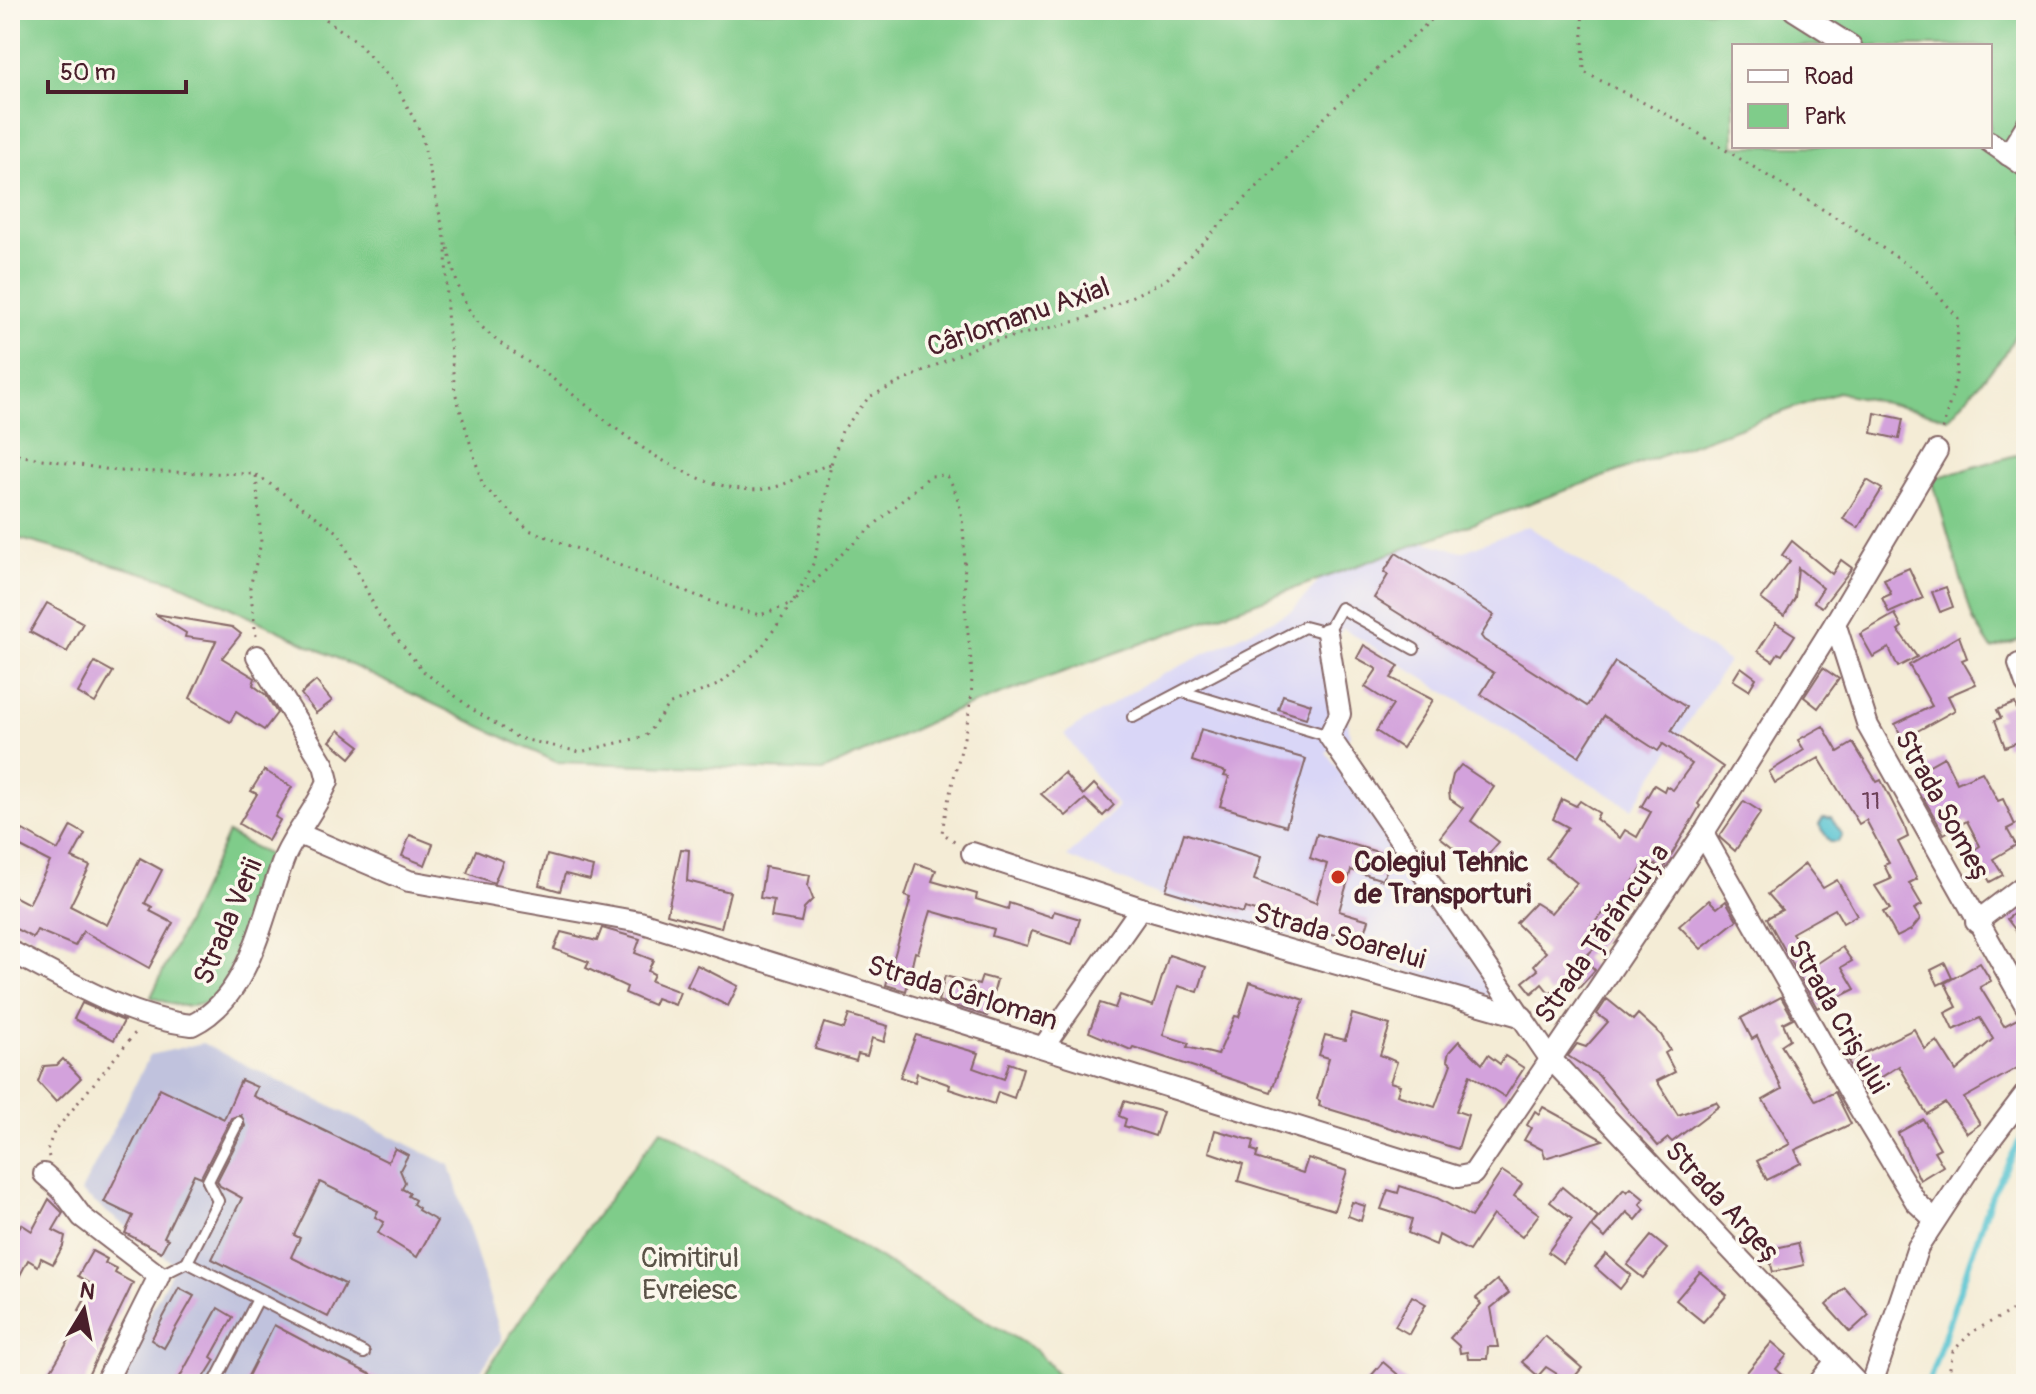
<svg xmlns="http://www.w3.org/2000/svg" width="2036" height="1394" font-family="Pangolin,sans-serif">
	<rect width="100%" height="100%" fill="#fbf7ec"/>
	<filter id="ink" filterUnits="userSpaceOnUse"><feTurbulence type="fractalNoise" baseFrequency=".0125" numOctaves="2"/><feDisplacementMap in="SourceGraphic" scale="16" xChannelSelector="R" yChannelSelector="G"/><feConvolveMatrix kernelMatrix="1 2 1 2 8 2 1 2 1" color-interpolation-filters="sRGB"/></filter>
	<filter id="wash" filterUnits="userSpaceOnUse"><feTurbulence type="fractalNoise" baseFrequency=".006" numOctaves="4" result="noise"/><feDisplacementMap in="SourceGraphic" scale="32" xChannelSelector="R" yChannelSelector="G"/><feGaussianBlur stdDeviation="1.8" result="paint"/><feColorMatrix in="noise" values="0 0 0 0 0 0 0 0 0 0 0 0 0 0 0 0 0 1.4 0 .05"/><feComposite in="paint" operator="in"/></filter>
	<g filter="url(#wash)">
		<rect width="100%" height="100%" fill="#f4ecd6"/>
		<path fill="#d9d6f7" d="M1528 526 1728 661 1632 809 1343 628 1337 637 1350 736 1326 752 1493 991 1487 996 1161 896 1067 857 1118 806 1064 734 1146 683 1293 610 1352 544 1383 531 1462 552Z"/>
		<path fill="#c0c2dd" d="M202 1043 450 1165 502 1339 472 1384H113L175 1265 81 1192 150 1055Z"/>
		<g fill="#7fcc8a" stroke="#64765a" stroke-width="2" fill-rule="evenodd">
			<path d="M10 10H2026V315L2005 354 1949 418 1838 392 952 712 823 771 556 762 176 582 10 536ZM1734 46H1990V146H1734Z"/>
			<path d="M2026 452V638L1992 649 1973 620 1932 479Z"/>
			<path d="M228 833 272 857 220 996C193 1011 179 1008 151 997Z"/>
			<path d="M661 1129 1037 1351 1066 1384H478L523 1315Z"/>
		</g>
		<path fill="#58c4d2" stroke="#51727e" stroke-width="2" d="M1823 818H1831L1842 834 1838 842H1830L1819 825Z"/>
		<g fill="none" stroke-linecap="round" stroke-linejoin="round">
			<path stroke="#58c4d2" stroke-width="6" d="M1928 1384 1992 1195 2026 1128"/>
		</g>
		<g id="blocks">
			<g fill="#d3a2dc">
				<path d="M1875 413 1903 419 1899 439 1872 433Z"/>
				<path d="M1867 480 1882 489 1858 528 1843 519Z"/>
				<path d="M1792 541 1832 574 1841 560 1852 568 1822 607 1814 602 1823 588 1798 568 1795 598 1784 616 1761 599 1790 561 1782 555Z"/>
				<path d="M1396 553 1494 615 1481 636 1484 640 1587 706 1615 662 1686 707 1671 731 1723 767 1698 804 1700 806 1663 869 1655 864 1652 870 1644 865 1617 906 1613 903 1591 926 1604 939 1584 958 1595 970 1579 988 1573 982 1564 990 1560 985 1550 994 1542 984 1532 993 1523 982 1538 970 1534 965 1546 952 1516 923 1535 903 1551 913 1577 883 1546 858 1568 827 1553 819 1562 799 1576 806 1580 801 1599 813 1596 819 1620 838 1625 830 1637 837 1651 812 1641 807 1654 785 1664 791 1666 786 1673 790 1692 764 1663 744 1658 751 1604 716 1579 756 1481 694 1494 673 1374 598 1388 575 1384 572Z"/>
				<path d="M1909 568 1923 598 1889 613 1882 598 1891 594 1884 579Z"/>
				<path d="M1946 587 1953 607 1940 612 1932 592Z"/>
				<path d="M47 603 83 623 67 652 30 632Z"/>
				<path d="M155 614 232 627 241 634 222 658 255 678 253 685 266 695 277 713 264 730 236 712 230 722 190 698 216 641 185 637 186 633Z"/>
				<path d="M1895 614 1902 627 1898 630 1917 657 1898 667 1889 648 1873 657 1860 634Z"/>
				<path d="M1776 623 1795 635 1782 655 1778 653 1773 661 1758 651Z"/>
				<path d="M1959 636 1967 658 1962 660 1976 684 1948 696 1955 710 1903 739 1895 724 1932 706 1909 665Z"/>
				<path d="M1364 645 1399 666 1391 678 1433 700 1402 748 1376 731 1393 705 1365 687 1377 669 1357 658Z"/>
				<path d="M95 662 113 672 95 703 78 693Z"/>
				<path d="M1741 667 1756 678 1749 690 1733 680Z"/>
				<path d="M1823 668 1839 679 1818 708 1804 697Z"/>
				<path d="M316 681 332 701 316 713 301 694Z"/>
				<path d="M1283 695 1311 704 1306 718 1278 709Z"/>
				<path d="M2015 703 2026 739 2005 747 1995 720 2001 718 1997 710Z"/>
				<path d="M1823 726 1838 752 1853 743 1877 782 1881 780 1904 825 1908 837 1898 842 1917 879 1909 883 1922 905 1914 909 1920 919 1911 930 1897 937 1883 912 1890 909 1875 886 1891 879 1884 865 1889 863 1866 820 1859 824 1819 758 1775 783 1769 772 1804 750 1798 740Z"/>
				<path d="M1201 729 1306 759 1286 826 1220 806 1229 777 1224 776 1226 772 1192 761Z"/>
				<path d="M339 730 360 746 350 758 330 741Z"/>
				<path d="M1944 757 1957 783 1982 772 1998 801 2003 799 2015 825 2007 829 2016 845 1993 859 2003 875 1990 882 1972 851 1980 846 1967 821 1944 834 1924 799 1932 796 1919 771Z"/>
				<path d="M1461 765 1494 787 1471 821 1499 842 1478 867 1440 837 1463 808 1450 799 1449 792 1453 775Z"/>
				<path d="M264 770 292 787 275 817 280 820 268 841 239 824 257 794 251 791Z"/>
				<path d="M1064 773 1083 795 1094 784 1114 805 1103 816 1085 799 1066 816 1041 794Z"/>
				<path d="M1744 801 1761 812 1735 851 1719 837Z"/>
				<path d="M71 826 85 834 72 858 90 866 70 906 107 925 140 858 162 870 145 903 152 907 150 911 173 923 149 968 83 931 75 946 37 930 33 938 10 926V894L29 904 50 862 15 844 23 830 58 850Z"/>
				<path d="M1184 833 1261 857 1254 880 1316 903 1327 864 1310 858 1317 834 1391 856 1383 880 1351 870 1339 911 1369 920 1362 943 1245 908 1243 913 1166 890Z"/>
				<path d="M410 835 433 844 425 865 402 856Z"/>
				<path d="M681 849 689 850 687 881 730 892 721 928 667 914Z"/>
				<path d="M476 850 503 861 494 883 467 873Z"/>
				<path d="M547 855 593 867 590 880 565 874 560 891 539 885Z"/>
				<path d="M916 863 936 870 932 881 977 894 976 899 1008 909 1009 903 1052 917 1054 911 1080 919 1072 944 1032 931 1027 946 992 936 994 929 931 911 918 953 915 952 906 991 886 985 911 898 905 896Z"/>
				<path d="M1805 864 1823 888 1837 880 1857 915 1843 923 1835 909 1792 933 1815 965 1842 947 1852 961 1842 967 1855 989 1817 1008 1767 918 1782 910 1768 894Z"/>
				<path d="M765 867 810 875 808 886 813 899 804 908 801 922 771 917 774 900 760 898Z"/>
				<path d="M1709 900 1717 908 1726 901 1737 920 1701 949 1679 926Z"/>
				<path d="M2026 904V925L2017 932 2007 919Z"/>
				<path d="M602 928 640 939 635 953 653 960 648 971 654 974 651 981 680 992 675 1005 656 998 653 1005 625 993 627 987 586 968 589 962 554 949 561 932 597 941Z"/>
				<path d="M1169 955 1206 967 1198 992 1178 986 1163 1035 1189 1043 1187 1047 1218 1055 1235 1016 1239 1017 1250 982 1304 1000 1271 1092 1133 1047 1131 1050 1089 1032 1100 1003 1115 1008 1120 995 1153 1006Z"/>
				<path d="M1945 963 1952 978 1938 985 1931 970Z"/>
				<path d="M1980 963 1991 981 1980 987 2004 1026 2019 1018 2026 1030V1063L1964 1098 1980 1124 1967 1133 1945 1103 1927 1114 1899 1066 1863 1089 1848 1061 1914 1029 1925 1049 1937 1041 1956 1071 1993 1039 1980 1018 1953 1030 1945 1013 1957 1007 1945 983Z"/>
				<path d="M697 965 738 986 728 1006 687 986Z"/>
				<path d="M945 976 979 985 982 976 997 980 987 1016 938 1001Z"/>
				<path d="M1781 997 1793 1018 1783 1023 1790 1039 1781 1045 1816 1101 1835 1092 1851 1124 1795 1150 1801 1163 1767 1180 1757 1161 1790 1144 1763 1100 1782 1089 1757 1036 1752 1039 1741 1018Z"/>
				<path d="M1607 999 1633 1020 1638 1014 1661 1035 1670 1050 1665 1053 1675 1072 1657 1081 1678 1115 1716 1102 1719 1106 1672 1142 1668 1138 1658 1146 1598 1075 1568 1056 1577 1044 1586 1047 1608 1022 1597 1014Z"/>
				<path d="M82 1003 124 1021 114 1040 74 1019Z"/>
				<path d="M1352 1014 1390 1025 1380 1055 1397 1062 1390 1082 1400 1085 1397 1095 1435 1107 1451 1064 1447 1060 1449 1052 1459 1041 1482 1064 1488 1055 1500 1064 1505 1056 1524 1068 1505 1097 1470 1075 1456 1111 1468 1115 1458 1149 1342 1113 1319 1106 1320 1101 1317 1099 1329 1058 1319 1055 1325 1035 1345 1040Z"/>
				<path d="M849 1015 888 1026 884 1042 872 1038 867 1056 858 1054 856 1061 815 1049 824 1023 844 1029Z"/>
				<path d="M916 1035 978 1053 973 1068 1004 1079 1009 1063 1023 1068 1014 1098 998 1092 994 1104 949 1089 950 1085 917 1073 915 1082 900 1077Z"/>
				<path d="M63 1059 81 1078 56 1102 38 1082 44 1066 57 1065Z"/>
				<path d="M241 1080 257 1087 253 1096 388 1162 395 1148 408 1155 400 1170 405 1182 402 1189 410 1193 408 1196 415 1200 413 1204 419 1208 418 1210 437 1221 417 1257 378 1233 384 1222 375 1217 378 1211 320 1182 294 1235 300 1238 291 1257 345 1284 328 1317 212 1259 242 1198 220 1186 217 1181 245 1126 241 1115 231 1118 201 1177 194 1174 164 1237 168 1239 161 1252 125 1233 133 1216 104 1202 160 1088 224 1119Z"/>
				<path d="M1124 1101 1163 1112 1155 1136 1124 1126 1126 1119 1119 1116Z"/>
				<path d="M1543 1107 1603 1140 1545 1158 1543 1150 1524 1140 1531 1128 1527 1125 1535 1111 1539 1114Z"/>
				<path d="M1923 1119 1940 1148 1934 1151 1943 1166 1920 1180 1898 1133Z"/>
				<path d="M1215 1130 1254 1141 1252 1150 1258 1152 1256 1158 1303 1173 1308 1158 1347 1171 1334 1210 1238 1181 1243 1164 1209 1152Z"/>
				<path d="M1502 1171 1522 1184 1514 1196 1539 1214 1522 1237 1493 1215 1469 1251 1439 1235 1436 1245 1408 1233 1412 1219 1381 1209 1388 1190 1398 1193 1400 1186 1437 1198 1471 1217Z"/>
				<path d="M1562 1187 1598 1217 1563 1263 1548 1252 1572 1219 1550 1202Z"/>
				<path d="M1631 1188 1644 1199 1640 1204 1645 1209 1636 1220 1627 1212 1605 1238 1591 1226 1624 1189 1627 1192Z"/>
				<path d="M49 1199 63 1213 53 1230 65 1236 63 1246 53 1264 41 1258 38 1266 28 1260 10 1294V1231L16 1234 21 1224 32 1231Z"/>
				<path d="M1352 1202 1365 1206 1361 1221 1348 1216Z"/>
				<path d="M1651 1236 1667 1249 1643 1278 1627 1265Z"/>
				<path d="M1798 1243 1804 1265 1773 1272 1767 1250Z"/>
				<path d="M92 1251 107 1259 105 1263 117 1269 115 1273 133 1283 84 1384H43L85 1313 79 1310 93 1285 78 1276Z"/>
				<path d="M1606 1254 1631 1275 1620 1289 1595 1267Z"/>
				<path d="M1700 1272 1727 1295 1703 1322 1676 1300Z"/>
				<path d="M1497 1280 1509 1293 1491 1308 1498 1347H1488L1487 1359H1468L1467 1352 1460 1353 1459 1346 1450 1338 1481 1304 1476 1298Z"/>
				<path d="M179 1288 194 1296 164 1348 151 1340Z"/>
				<path d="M1845 1288 1869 1315 1850 1332 1826 1305Z"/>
				<path d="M1412 1296 1426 1304 1409 1334 1395 1326Z"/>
				<path d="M218 1308 233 1317 211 1357 215 1360 200 1384H176Z"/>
				<path d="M274 1325 319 1349 390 1384H244Z"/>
				<path d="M1545 1336 1582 1368 1570 1382 1546 1367 1538 1376 1522 1362Z"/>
				<path d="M1772 1342 1787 1355 1776 1369 1793 1384H1737Z"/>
				<path d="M1383 1362 1409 1384H1364Z"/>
			</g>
		</g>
	</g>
	<g filter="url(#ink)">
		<use href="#blocks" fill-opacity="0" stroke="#866767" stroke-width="2"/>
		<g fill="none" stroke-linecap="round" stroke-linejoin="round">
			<defs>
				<g id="service">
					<path d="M1183 692 1329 736"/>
					<path d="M1133 717 1304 627 1327 633 1341 608 1414 649"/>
					<path d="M238 1122 208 1181 218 1201 187 1262 364 1353"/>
					<path d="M159 1276 187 1262"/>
					<path d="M214 1384 258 1299"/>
				</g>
				<g id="minor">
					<path d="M1794 10 1851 46"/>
					<path d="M1990 142 2026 167"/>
					<path d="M2008 155 2026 126"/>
					<path d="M1835 623 1868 726 2026 1006"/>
					<path d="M1327 633 1340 714 1329 736 1549 1057 1858 1384"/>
					<path d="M2019 664 2026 684"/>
					<path d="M299 834 409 881 640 922 1458 1177 1473 1174 1703 834 1835 623 1937 451"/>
					<path d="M1703 834 1852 1096 1916 1202 1934 1219"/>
					<path d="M972 853 1141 908 1523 1017"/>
					<path d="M1976 922 2026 884"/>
					<path d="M10 951C67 980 127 1018 192 1025 252 996 262 913 285 856 297 830 317 808 328 781L324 765 257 656"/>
					<path d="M1044 1046 1141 908"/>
					<path d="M44 1174 62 1190 82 1217 159 1276 105 1384"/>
					<path d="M1818 1384 1835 1362"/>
					<path d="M1872 1384 1918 1247 1975 1160 2026 1093"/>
				</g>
			</defs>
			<use href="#service" stroke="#866767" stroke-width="14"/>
			<use href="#minor" stroke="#866767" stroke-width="24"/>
			<g stroke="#866767" stroke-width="3" stroke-dasharray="2 6" stroke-linecap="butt">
				<path d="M313 10 356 41 396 85 421 133 446 242 447 313 455 392 483 486 529 530 721 605 760 615 792 604"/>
				<path d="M1582 10 1584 72 1675 119 1853 228 1921 274 1958 318 1956 379 1942 432"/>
				<path d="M448 248C455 278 462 308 485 330 503 348 528 361 549 376 607 419 660 474 734 488 781 496 792 476 831 464"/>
				<path d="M10 454 118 471 256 474 339 533 378 614 423 671 472 709 518 738 580 752 646 736 668 705 720 684 761 648 792 604 847 549 930 476 946 475C970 505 963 570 965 607 968 640 975 673 970 706 964 749 948 790 942 833L956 842"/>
				<path d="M794 601 815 560 831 464 842 431 869 397 979 345 1085 319 1166 280 1332 110 1442 10"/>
				<path d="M256 636 250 587 261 543 256 474"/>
				<path d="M49 1157 47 1150 54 1132 136 1032"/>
				<path d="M1947 1384 1953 1351 1972 1332 2026 1303"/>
			</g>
			<use href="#service" stroke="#fff" stroke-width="10"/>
			<use href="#minor" stroke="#fff" stroke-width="20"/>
		</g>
	</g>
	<circle fill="#c8321e" stroke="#fbf7ec" stroke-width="3" cx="1338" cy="877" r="8"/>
	<g text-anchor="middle" stroke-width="7" stroke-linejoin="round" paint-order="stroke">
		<g font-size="24" fill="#6c4057">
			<text x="1871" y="809">11</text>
		</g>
		<g font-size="28" fill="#4a1f2b" stroke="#fbf7ec">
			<text transform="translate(1018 316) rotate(-19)" y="10">Cârlomanu Axial</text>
			<text transform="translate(1944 806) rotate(61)" y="10">Strada Someș</text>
			<text transform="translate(227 921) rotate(-67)" y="10">Strada Verii</text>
			<text transform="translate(1601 933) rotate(-55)" y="10">Strada Țărăncuța</text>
			<text transform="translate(1340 935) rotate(16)" y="10">Strada Soarelui</text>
			<text transform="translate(963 992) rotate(17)" y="10">Strada Cârloman</text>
			<text transform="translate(1839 1016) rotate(60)" y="10">Strada Crișului</text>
			<text transform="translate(1724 1202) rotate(47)" y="10">Strada Argeș</text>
		</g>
		<g font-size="28" font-weight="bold" fill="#4a1f2b" stroke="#fbf7ec" text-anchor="start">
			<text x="1354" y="871">Colegiul Tehnic<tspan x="1354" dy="32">de Transporturi</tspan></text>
		</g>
		<g font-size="28" fill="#5a5348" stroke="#fbf7ec">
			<text x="690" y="1267">Cimitirul<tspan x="690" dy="32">Evreiesc</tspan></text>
		</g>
	</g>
	<rect width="2036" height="1394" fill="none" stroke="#fbf7ec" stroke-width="40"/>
	<rect x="1732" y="44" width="260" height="104" fill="#fbf7ec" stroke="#b4a19f" stroke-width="2"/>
	<rect x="1748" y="70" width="40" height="12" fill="#ffffff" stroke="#b4a19f" stroke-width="2"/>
	<text x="1804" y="84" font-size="24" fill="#4a1f2b">Road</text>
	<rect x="1748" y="104" width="40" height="24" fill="#7fcc8a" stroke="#b4a19f" stroke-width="2"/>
	<text x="1804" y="124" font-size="24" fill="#4a1f2b">Park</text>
	<g transform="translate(84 1310) rotate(10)" stroke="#fbf7ec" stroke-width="6" paint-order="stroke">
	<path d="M0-6L14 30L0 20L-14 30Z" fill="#4a1f2b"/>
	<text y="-12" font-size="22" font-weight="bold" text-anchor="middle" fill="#4a1f2b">N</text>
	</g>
	<path d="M48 80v12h138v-12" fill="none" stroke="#4a1f2b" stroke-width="4"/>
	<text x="60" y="80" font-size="24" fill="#4a1f2b" stroke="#fbf7ec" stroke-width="6" paint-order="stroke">50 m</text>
</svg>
